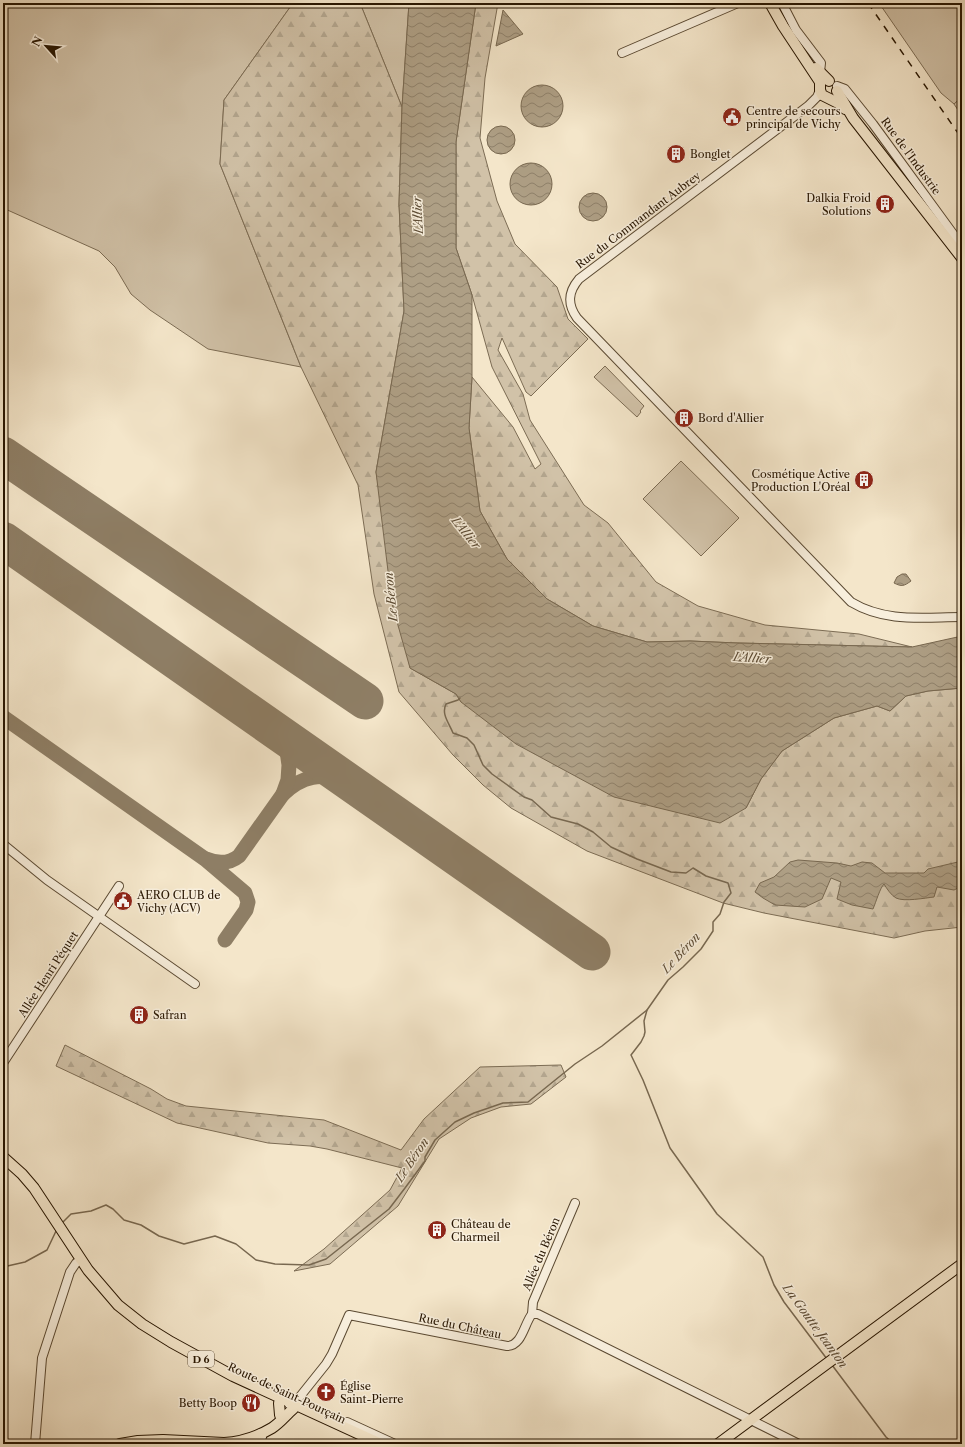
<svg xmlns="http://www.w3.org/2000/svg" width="965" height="1447" font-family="'Libre Caslon Text',serif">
	<defs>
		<pattern id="forest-firs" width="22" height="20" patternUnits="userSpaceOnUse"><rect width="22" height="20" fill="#d1c2a8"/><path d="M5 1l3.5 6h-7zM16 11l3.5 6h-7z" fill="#b3a68f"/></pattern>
		<pattern id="water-waves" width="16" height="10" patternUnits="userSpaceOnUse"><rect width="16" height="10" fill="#ae9f85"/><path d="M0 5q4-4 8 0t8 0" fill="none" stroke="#8e806a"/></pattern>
	</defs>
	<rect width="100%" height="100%" fill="#f4e6ca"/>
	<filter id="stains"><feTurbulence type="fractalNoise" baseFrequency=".005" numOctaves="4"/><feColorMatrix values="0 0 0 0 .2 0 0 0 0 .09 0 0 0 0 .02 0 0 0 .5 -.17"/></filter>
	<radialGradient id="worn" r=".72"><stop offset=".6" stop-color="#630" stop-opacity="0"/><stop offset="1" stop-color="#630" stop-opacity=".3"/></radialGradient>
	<g fill="#d1c2a8" stroke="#7c6c54">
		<path d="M3 3H293L224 100 220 164 301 367 208 349 150 310 131 294 115 267 99 251 3 208Z"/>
		<path d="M360 3H409L402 107Z"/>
		<path d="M879 3H962V97L954 104 941 93Z"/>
		<path d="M605 366 644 406 640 411 641 412 637 417 594 377Z"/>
		<path d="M681 461 739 518 701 556 643 499Z"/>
	</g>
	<g fill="url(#forest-firs)" stroke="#7c6c54">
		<path d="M293 3H360L402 107 399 204 404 311 376 472 410 668 456 694 461 702 746 808 761 779 782 751 834 718 877 706 890 711 906 696 928 691 962 688V927L925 931 894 938 764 913 723 903 587 851 511 808 483 785 453 755 399 692 374 594 358 485 301 367 220 164 224 100Z"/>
		<path d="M476 3H498L485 78 480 138 497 201 515 244 557 287 568 319 588 339 531 396 526 392 502 338 498 350 523 394 530 420 584 505 608 523 656 582 698 606 765 625 859 634 912 647 737 643 690 641 647 642 593 626 547 599 507 559 480 511 469 428 472 377 513 427 535 469 541 464 492 367 472 295 456 248V142Z"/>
		<path d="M962 97V116L954 104Z"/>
		<path d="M65 1045 151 1089 167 1099 186 1106 324 1120 401 1150 424 1119 480 1067 561 1065 566 1077 531 1104 501 1107 471 1118 439 1139 398 1206 330 1264 294 1271 324 1249 390 1190 402 1168 327 1149 310 1146 268 1143 177 1123 56 1066Z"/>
	</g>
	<g fill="url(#water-waves)" stroke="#786850">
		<path d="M409 3H476L456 142V248L472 295V377L469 428 480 511 507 559 547 599 593 626 647 642 690 641 737 643 912 647 962 636V688L928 691 906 696 890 711 877 706 834 718 782 751 761 779 746 808 720 823 614 797 516 744 461 702 456 694 410 668 392 604 376 472 404 311 399 204 402 107Z"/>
		<path d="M503 10 523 34 496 46Z"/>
		<circle cx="542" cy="106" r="21"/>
		<circle cx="501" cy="140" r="14"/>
		<circle cx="531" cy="184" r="21"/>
		<circle cx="593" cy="207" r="14"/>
		<path d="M902 574H906L911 581C904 586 902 587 894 583L897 577Z"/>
		<path d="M798 860 837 863 851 866 862 862 872 863 885 873H924L928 869 962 861V886L954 890 937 887 934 897C925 898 904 902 896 898 891 895 887 889 884 884 880 888 876 902 873 909L852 905 837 899 841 882 831 878 822 899 805 907 775 905 763 898 755 892 760 883 774 877 790 862Z"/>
	</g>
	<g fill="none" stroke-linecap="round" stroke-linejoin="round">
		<g stroke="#786850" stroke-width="1.5">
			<path d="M647 1010 644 1021 645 1032 644 1036 641 1042 631 1055 643 1080 670 1148 717 1214 763 1257 774 1285 784 1302 827 1359"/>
			<path d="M62 1223 71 1214 91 1211 106 1205 113 1209 124 1220 141 1225 159 1236 184 1244 215 1236 236 1244 256 1260 275 1264 309 1265 326 1259 389 1209 405 1188 425 1161V1157L435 1140 455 1122 474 1113 503 1103 528 1102 575 1064 602 1046 647 1010 668 980 683 967 701 949 713 931V922L720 914 724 902 731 893 728 883 706 876 693 868 686 873 671 872 637 859 611 847 593 832 578 824 551 817 532 800 524 797 492 774 483 765 474 745 467 738 453 733C449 723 441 714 446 704L458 700 460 698"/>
			<path d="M3 1267 25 1262 47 1250 57 1229"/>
			<path d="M832 1365 886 1437 894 1444"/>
		</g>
		<g stroke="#8e7e65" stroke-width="15">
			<path d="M3 717 205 859 245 893 248 902 246 910 225 940"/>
			<path d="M283 794C303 775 321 773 346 781"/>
			<path d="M206 859C218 864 229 864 239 856L283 794 288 780 289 765 287 751 281 741 269 727"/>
		</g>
		<g stroke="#8e7e65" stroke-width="37">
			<path d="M3 455 365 701"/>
			<path d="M3 540 592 952"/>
		</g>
		<defs>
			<g id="minor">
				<path d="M782 3 796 30 821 63 820 72"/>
				<path d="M622 53 738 3"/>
				<path d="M837 86 845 89 873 124 962 246"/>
				<path d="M820 90 817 97 808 106 579 279C568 292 567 304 577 318L851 602C886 623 923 617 962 617"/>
				<path d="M3 844 47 880 195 984"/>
				<path d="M3 1063 119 886"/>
				<path d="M532 1314 533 1302 575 1203"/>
				<path d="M289 1404H294L326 1364 332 1354 349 1315 507 1346C522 1346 524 1324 532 1314H538L799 1444"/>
				<path d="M347 1422 395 1444"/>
				<path d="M35 1444 42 1358 70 1272 76 1263 81 1259"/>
				<path d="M258 1444 262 1437 261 1433"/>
			</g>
			<g id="major">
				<path d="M770 3 783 26 820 82V90L822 95 838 103 845 109"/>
				<path d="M816 68 829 81"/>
				<path d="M837 91 853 118 962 258"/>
				<path d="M3 1157 22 1174 34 1188 88 1270 118 1305 142 1324 171 1342 233 1376 381 1444"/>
				<path d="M279 1403 280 1415"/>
				<path d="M120 1444 138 1441 163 1440 224 1443C241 1442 257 1437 272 1428 280 1423 286 1415 293 1409"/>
				<path d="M718 1444 962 1264"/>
			</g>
		</defs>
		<use href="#minor" stroke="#5a4932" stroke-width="10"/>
		<use href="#major" stroke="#271500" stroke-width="12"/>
		<use href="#minor" stroke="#f8efdd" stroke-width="8"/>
		<use href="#major" stroke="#f4e6ca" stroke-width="10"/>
		<path stroke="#271500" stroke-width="1.5" stroke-dasharray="7 7" stroke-linecap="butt" d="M868 3 962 139"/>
	</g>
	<defs>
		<symbol id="civic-disc" viewBox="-11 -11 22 22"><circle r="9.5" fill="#8f2418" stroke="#f8efdd"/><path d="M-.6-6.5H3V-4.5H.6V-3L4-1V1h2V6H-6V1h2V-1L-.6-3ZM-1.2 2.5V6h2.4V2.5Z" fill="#fff"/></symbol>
		<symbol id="building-disc" viewBox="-11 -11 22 22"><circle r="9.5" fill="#8f2418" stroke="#f8efdd"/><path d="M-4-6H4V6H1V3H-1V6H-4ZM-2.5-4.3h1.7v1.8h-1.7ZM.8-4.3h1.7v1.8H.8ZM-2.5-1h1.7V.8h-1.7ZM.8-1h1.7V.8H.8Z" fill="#fff"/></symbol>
		<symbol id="church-disc" viewBox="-11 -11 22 22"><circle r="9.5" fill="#8f2418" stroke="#f8efdd"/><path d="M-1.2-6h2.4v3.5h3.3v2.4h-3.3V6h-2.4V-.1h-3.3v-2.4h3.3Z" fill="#fff"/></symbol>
		<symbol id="restaurant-disc" viewBox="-11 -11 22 22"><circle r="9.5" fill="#8f2418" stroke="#f8efdd"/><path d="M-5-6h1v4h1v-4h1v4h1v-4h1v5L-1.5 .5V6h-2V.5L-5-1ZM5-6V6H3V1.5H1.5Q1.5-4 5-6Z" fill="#fff"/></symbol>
	</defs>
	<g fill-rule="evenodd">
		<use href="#civic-disc" x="721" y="106" width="22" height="22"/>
		<use href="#building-disc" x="665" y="143" width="22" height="22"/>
		<use href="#building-disc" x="874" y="193" width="22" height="22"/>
		<use href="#building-disc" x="673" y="407" width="22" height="22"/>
		<use href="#building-disc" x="853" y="469" width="22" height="22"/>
		<use href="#civic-disc" x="112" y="890" width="22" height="22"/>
		<use href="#building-disc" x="128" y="1004" width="22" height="22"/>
		<use href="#building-disc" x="426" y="1219" width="22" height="22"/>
		<use href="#church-disc" x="315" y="1381" width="22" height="22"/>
		<use href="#restaurant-disc" x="240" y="1392" width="22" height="22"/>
	</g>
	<g text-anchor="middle" stroke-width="3" stroke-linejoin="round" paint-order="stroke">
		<rect fill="#f8efdd" stroke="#665642" stroke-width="1" x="188" y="1351" width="26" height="16" rx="3"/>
		<g font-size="10" font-weight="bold" fill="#271500">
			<text x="201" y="1363">D 6</text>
		</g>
		<g font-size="11" fill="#271500" stroke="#f8efdd" text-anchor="start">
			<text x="746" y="115">Centre de secours<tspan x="746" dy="13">principal de Vichy</tspan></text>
			<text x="690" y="158">Bonglet</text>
			<text x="871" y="202" text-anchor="end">Dalkia Froid<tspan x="871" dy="13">Solutions</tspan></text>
			<text x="698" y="422">Bord d'Allier</text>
			<text x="850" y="478" text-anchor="end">Cosmétique Active<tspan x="850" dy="13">Production L'Oréal</tspan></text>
			<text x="137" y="899">AERO CLUB de<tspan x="137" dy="13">Vichy (ACV)</tspan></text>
			<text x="153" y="1019">Safran</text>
			<text x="451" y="1228">Château de<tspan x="451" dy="13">Charmeil</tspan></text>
			<text x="340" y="1390">Église<tspan x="340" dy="13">Saint-Pierre</tspan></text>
			<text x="237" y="1407" text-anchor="end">Betty Boop</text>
		</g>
		<g font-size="11" fill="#271500" stroke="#f8efdd">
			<text transform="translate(911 156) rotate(54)" y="4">Rue de l'Industrie</text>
			<text transform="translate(638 220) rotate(-37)" y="4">Rue du Commandant Aubrey</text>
			<text transform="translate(48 974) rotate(-57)" y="4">Allée Henri Péquet</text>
			<text transform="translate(541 1254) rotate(-67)" y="4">Allée du Béron</text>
			<text transform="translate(460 1326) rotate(12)" y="4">Rue du Château</text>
			<text transform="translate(287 1393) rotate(25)" y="4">Route de Saint-Pourçain</text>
		</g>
		<g font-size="12" font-style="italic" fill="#5d4c35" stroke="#f8efdd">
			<text transform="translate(418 215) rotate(-93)" y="4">L'Allier</text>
			<text transform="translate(466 533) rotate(51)" y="4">L'Allier</text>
			<text transform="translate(391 597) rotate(-96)" y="4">Le Béron</text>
			<text transform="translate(752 658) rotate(4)" y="4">L'Allier</text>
			<text transform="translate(681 953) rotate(-47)" y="4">Le Béron</text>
			<text transform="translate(412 1160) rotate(-56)" y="4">Le Béron</text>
			<text transform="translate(815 1326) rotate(54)" y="4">La Goutte Jeanton</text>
		</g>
	</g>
	<rect width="965" height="1447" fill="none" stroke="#f4e6ca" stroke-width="16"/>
	<rect x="4" y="4" width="957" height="1439" fill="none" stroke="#271500" stroke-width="2"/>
	<rect x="8" y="8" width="949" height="1431" fill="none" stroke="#271500"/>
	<g transform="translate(46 46) rotate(297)" stroke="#f8efdd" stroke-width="3" paint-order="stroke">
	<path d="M0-3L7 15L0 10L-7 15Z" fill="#271500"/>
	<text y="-6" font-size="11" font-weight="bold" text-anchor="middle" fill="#271500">N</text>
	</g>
	<rect width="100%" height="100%" filter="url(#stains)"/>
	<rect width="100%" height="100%" fill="url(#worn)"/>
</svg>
